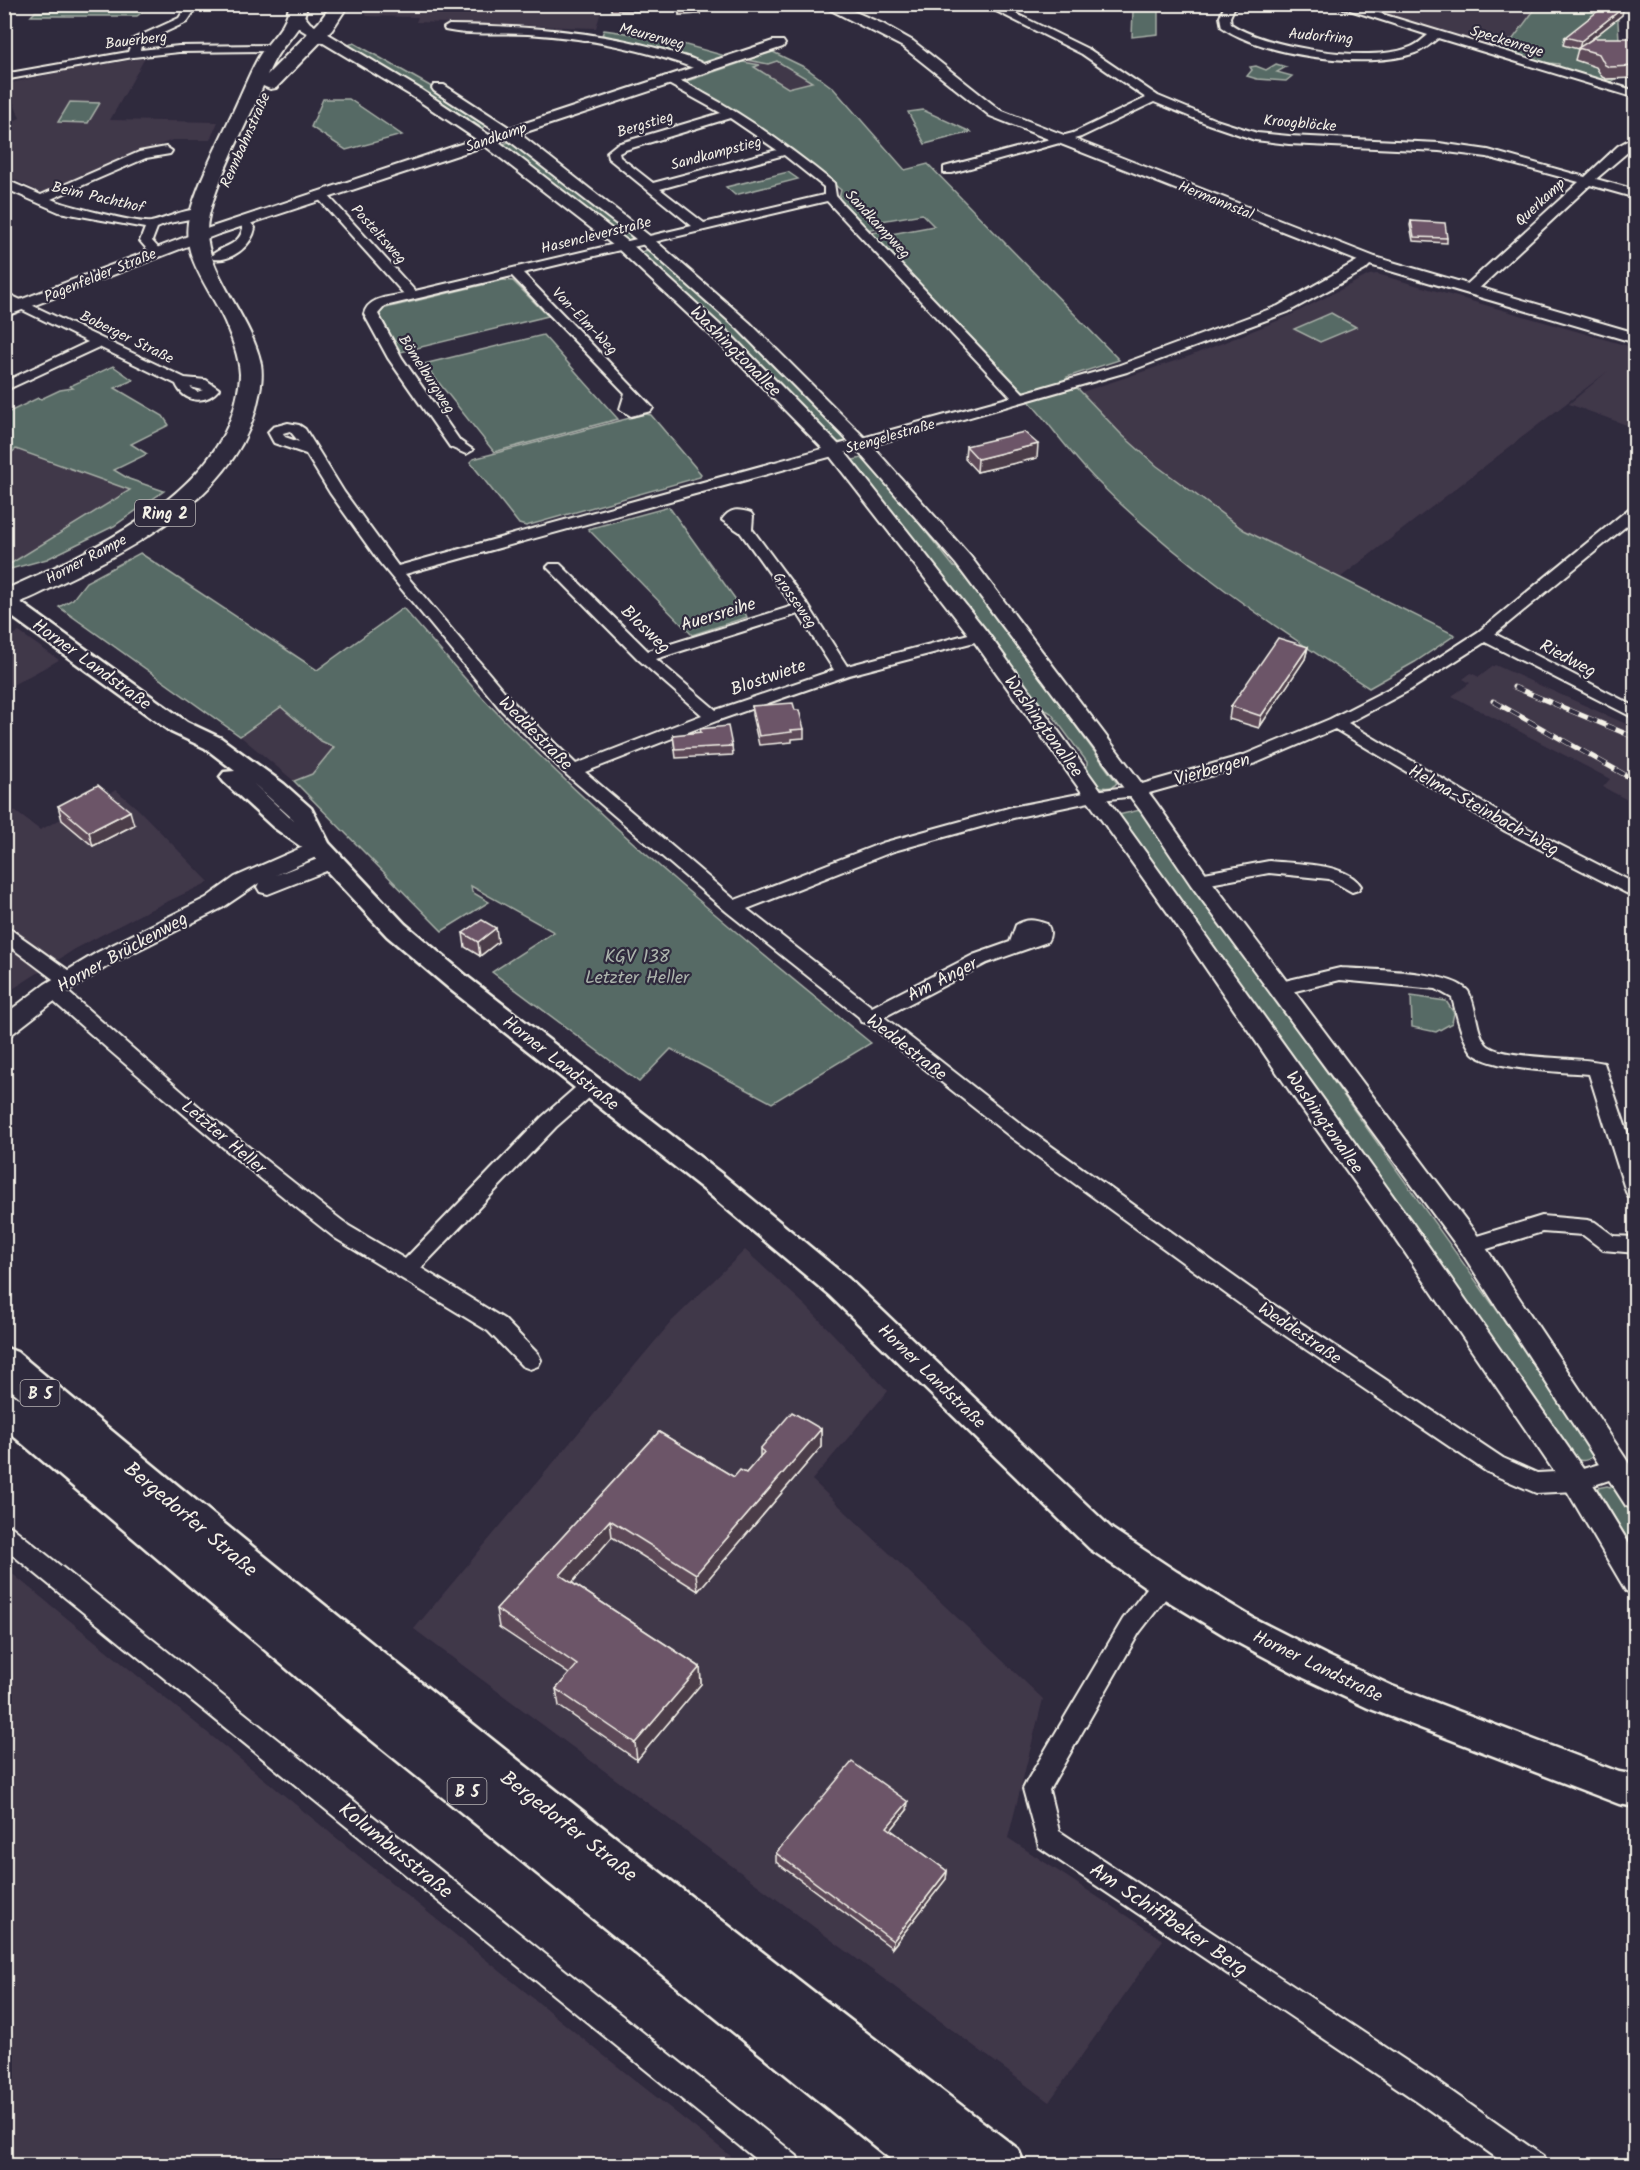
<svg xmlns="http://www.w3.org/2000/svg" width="1640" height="2170" font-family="Kalam,sans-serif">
	<rect width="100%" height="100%" fill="#2f2a3d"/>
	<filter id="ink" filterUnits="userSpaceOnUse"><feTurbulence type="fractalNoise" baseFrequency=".0167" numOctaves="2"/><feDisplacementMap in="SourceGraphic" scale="12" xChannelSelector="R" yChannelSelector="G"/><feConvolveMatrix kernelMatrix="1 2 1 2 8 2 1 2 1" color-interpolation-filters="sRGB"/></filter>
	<g filter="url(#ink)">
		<g fill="#41374a">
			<path d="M359 5 360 4 603 5 596 28 416 22 418 17 367 16Z"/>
			<path d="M1345 5H1538L1513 39 1494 49Z"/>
			<path d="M145 58 110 120 218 122 210 140H172L48 192H40L5 175V125L20 118 6 84 75 69Z"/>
			<path d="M748 60 768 64 777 61 813 82 788 88 753 67 759 65 743 62Z"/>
			<path d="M1377 274 1635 348V428L1569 404 1608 371 1341 577 1244 530 1194 495 1157 466 1121 434 1082 392 1190 356 1287 317 1369 275Z"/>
			<path d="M16 449 130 490 5 567V458Z"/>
			<path d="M19 632 59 660 5 689V639Z"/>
			<path d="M1495 665 1635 728V804L1603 787 1610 779 1452 696 1470 683 1463 679 1471 673 1479 677Z"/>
			<path d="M281 707 321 741 335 747 312 774 294 781 240 736Z"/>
			<path d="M116 790 139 810 209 882 141 914 75 949 5 994 4 803 40 830Z"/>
			<path d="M745 1250 806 1306 888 1391 812 1480 1043 1699 1008 1838 1163 1940 1049 2102 414 1629 672 1321Z"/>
			<path d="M4 1567 593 2047 742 2165H5Z"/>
		</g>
		<g fill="#576b65" stroke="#a6aea6" stroke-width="1.5">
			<path d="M1112 5H1141L1140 6 1143 9 1158 8V34L1132 37 1133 10 1112 11Z"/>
			<path d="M1538 5H1617L1619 40 1606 79H1616L1609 83 1559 68V64L1538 62 1494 49 1513 39Z"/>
			<path d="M73 11 138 12 141 13 137 16H31L35 12Z"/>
			<path d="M604 30 661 38 729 57 704 66 653 47 602 35Z"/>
			<path d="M354 43 430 86 490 124 482 128C438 98 391 74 345 46Z"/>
			<path d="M773 52 806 68 833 88 905 170 928 164 1119 360 1067 377 1121 434 1157 466 1244 530 1455 635 1415 662 1369 688C1273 626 1177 562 1096 480 1068 452 1046 418 1019 390 970 337 918 286 868 234L882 231 886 235 934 226 922 214 875 222 878 228 865 230 838 202 841 190C793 149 741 115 685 85L687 81 743 62 760 65 754 67 788 88 812 82 777 61 768 64 748 60Z"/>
			<path d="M1276 64 1286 67 1277 72 1292 76 1286 81 1257 79 1247 76 1252 70 1250 67 1256 66 1266 70Z"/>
			<path d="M323 99H349L402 135 346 150 311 127Z"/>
			<path d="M70 102 100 103 88 123 58 122Z"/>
			<path d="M923 110 971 132 925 144 908 112Z"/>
			<path d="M513 141 635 237 627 241 498 145Z"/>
			<path d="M788 172 798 179 735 195 726 187Z"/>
			<path d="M652 249 694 284 848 439 847 441 835 443 637 253Z"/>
			<path d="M503 280 513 281 548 316 401 352 378 312 382 309Z"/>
			<path d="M1331 313 1356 327 1320 342 1294 329Z"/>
			<path d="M543 335 618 419 494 452 424 364Z"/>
			<path d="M113 366 133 380 115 388 163 416 169 425 131 444 147 454 114 470 129 479 164 491 114 526 47 559 7 570 5 567 130 490 16 449 5 458V414L38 398 41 399 60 390 73 388 70 386Z"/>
			<path d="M645 414 651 415 701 474 700 477 526 526 519 524 470 462 473 459Z"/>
			<path d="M866 457 954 567 960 569 975 588 1117 783C1112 789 1104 788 1097 786L1087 770V762L1051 713 1041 707 985 627 849 461Z"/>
			<path d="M669 507 744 611 747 617 692 635 588 529Z"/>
			<path d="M140 553 317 670 403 608C436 645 468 684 503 719 618 836 744 940 871 1043L772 1103 671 1049 639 1082 492 972 554 932 471 886 472 892 489 902 442 931 294 781 312 774 334 747 321 741 281 707 240 736 59 607 73 599 86 582Z"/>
			<path d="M1140 810 1595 1448 1597 1453C1588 1462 1581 1462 1570 1458L1118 815Z"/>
			<path d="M1411 996 1446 1001 1454 1013 1452 1023 1436 1032 1412 1027Z"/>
			<path d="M1607 1486C1640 1494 1635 1523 1635 1551L1597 1488Z"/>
		</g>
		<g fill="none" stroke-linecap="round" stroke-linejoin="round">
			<defs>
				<g id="minor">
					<path d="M188 4H199L187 22 142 43 140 50 179 46 273 45 279 48 273 51 179 52 133 57 4 80V74L128 52 133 39 179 18Z"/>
					<path d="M982 4H996L1090 50 1158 96 1216 120 1257 133 1289 136 1439 143 1488 150 1585 177 1618 146 1636 136V145L1596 179 1636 190V198L1590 185 1474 293 1469 294 1462 290 1464 287 1579 182 1487 157 1439 151 1289 144 1255 140 1208 124 1154 102 1081 137 952 173H944V167L1073 133 1146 98 1082 54Z"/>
					<path d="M1225 4H1236L1230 17 1231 24C1266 48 1368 63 1408 48 1416 46 1422 40 1428 35L1331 4H1349L1636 91V98L1438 38C1431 44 1424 50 1415 53 1368 70 1262 56 1222 27L1220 17Z"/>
					<path d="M449 25C523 26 595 30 667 51 679 55 699 59 709 68L703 71 699 70C644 49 588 38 528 34 501 32 471 36 445 30L444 28Z"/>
					<path d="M667 76C680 79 693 87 705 94 751 119 793 150 834 183L836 196 841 202 1023 393 1117 366 1278 306 1364 257H1374L1375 260 1365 270 1288 312 1127 372 862 448 405 574 514 703 576 764 702 715 639 660 550 570 547 567 550 564H560L648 651 793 606 740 532 722 520C730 508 738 509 751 513L753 516 752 529 808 605 847 666 980 631 986 633 988 636 986 639 849 675 719 720 585 772 735 900 882 843 1012 807 1094 791 1135 786 1244 755 1330 719 1398 684 1478 632 1631 507 1636 506V518L1495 634 1636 707V719L1485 642 1410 690 1348 723 1517 823 1636 884V898L1505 831 1335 729 1256 763 1142 795 1094 801 1013 818 894 851 747 909 872 1007 973 955 1010 942 1016 925C1028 918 1034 920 1047 924 1051 930 1051 936 1047 942L987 963 884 1017 1026 1128 1271 1303 1503 1458 1537 1473 1576 1471 1616 1459 1624 1461 1627 1468 1624 1475 1576 1491 1536 1493 1487 1472 1255 1315 1012 1138 867 1023 861 1022 859 1017 727 912 567 775 502 711 380 563 330 493 306 454 274 443 268 432 273 427 288 423 299 425 305 429 344 492 398 566 1011 397 827 201 523 273 653 408 651 411 631 416 620 409 625 393 512 276 385 306 378 314 402 358 460 441 473 450 466 454 450 447 388 358 364 314C368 297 390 297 404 294L315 195 317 192H325L415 291 692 226 608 158 607 152 617 144 721 113 663 81V77ZM730 118 777 150 653 183 620 157 619 153 625 150ZM784 155 824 187V195L704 223 660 189ZM290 431 299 442 285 437 283 433ZM798 614 834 670 716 710 656 659Z"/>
					<path d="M166 147 172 151 170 154 146 158 51 199C65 205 138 224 151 222 167 219 188 206 205 210L207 213 205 216 169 223 157 228 152 241 162 252 160 255H152L140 241 145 228 59 212 4 188V179L41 195 139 152Z"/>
					<path d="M243 217 247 218 255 228C252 246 231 262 213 259L211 256C222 245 239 247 243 228L237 221Z"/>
					<path d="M4 292 185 378 206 380 219 389C206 405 184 403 176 384L99 347 4 391V382L88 342 4 301ZM190 387 203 390 197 392Z"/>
					<path d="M1269 861C1294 864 1346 862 1361 886L1358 890 1352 892 1329 879 1269 873 1199 886 1193 884 1190 880 1193 876 1199 874Z"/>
					<path d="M4 927 10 929 75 975 77 980 75 985 68 986 61 985 4 942Z"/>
					<path d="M1340 968C1369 970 1450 970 1468 991 1477 1006 1475 1030 1486 1044 1500 1060 1580 1056 1604 1063L1636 1158V1200L1629 1197 1626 1192 1589 1074C1565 1072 1485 1070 1471 1051 1461 1037 1457 1015 1452 998L1436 989 1340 980 1279 995 1272 994 1270 989 1272 984Z"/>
					<path d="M53 984 60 985 211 1117 327 1209 349 1226 405 1259 542 1117 583 1081 590 1079 597 1081 600 1086 597 1091 556 1127 421 1268 504 1319 538 1354 541 1360 538 1366 530 1369 522 1366 488 1331 335 1238C235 1160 141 1078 46 995L44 990 46 985Z"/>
					<path d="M1542 1216 1588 1220 1595 1222 1614 1236 1636 1237V1253L1603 1250 1583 1235 1542 1232 1471 1254 1464 1252 1461 1246 1464 1240Z"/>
					<path d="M4 1524 12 1527 797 2156 801 2166H764L4 1548Z"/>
					<path d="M1165 1572 1173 1575 1177 1582 1173 1589 1139 1633 1049 1790 1059 1831 1438 2082 1543 2156 1547 2166H1508L1418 2102 1039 1847 1023 1789 1027 1781 1123 1619 1157 1575Z"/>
				</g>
				<g id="tertiary">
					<path d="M819 4H837L883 24 913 41 1000 110 1375 257 1636 333V343L1363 263 990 116 903 47Z"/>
					<path d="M297 12 302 13 310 23 420 89 489 135 497 132 434 91 432 88 434 85H444L510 128 773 41H783L785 44 783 47 520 134 651 237 750 323 867 440 970 556 1155 801 1207 875 1480 1239 1636 1474V1510L1626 1506 1462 1253 1191 885 1141 811 956 564 855 448 738 329 641 243 507 139 498 141 630 243 731 335 841 447 987 632 1411 1221 1586 1473 1636 1555V1594L1626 1591 1566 1489 1393 1235 1302 1109 1168 913 973 640 829 455 719 343 618 249 485 146 219 234 4 317V306L209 228 476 139 410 95 300 29 290 16Z"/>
					<path d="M319 840 327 842 330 847 327 852 276 875 331 854 339 856 342 861 339 866 268 894 260 892 257 887 259 883 222 908 114 962 61 996 12 1034 4 1036V1015L45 984 98 952 206 898 235 877Z"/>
				</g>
				<path id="secondary" d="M4 595 12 596 187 722 221 738 284 784 311 808 329 843 405 924 469 978 723 1175 849 1279 1112 1529 1177 1572 1253 1618 1328 1656 1392 1686 1619 1772 1636 1775V1807L1619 1804 1368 1708 1304 1678 1229 1638 1153 1592 1090 1549 829 1295 703 1189 451 990 387 936 310 853 273 827 224 782 220 777 224 772 235 771 205 748 171 732 4 611ZM254 784 294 820 289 817Z"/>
				<path id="primary" d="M289 4H307C305 24 292 35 281 50 275 57 271 67 267 75L319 22 332 4H349L332 30 276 88 270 89 263 86C248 122 208 195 207 230 206 273 252 318 261 364 263 377 261 387 258 400 240 490 143 543 67 580 47 590 26 602 4 607V590C86 554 215 497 236 401 238 392 240 383 240 374 239 356 232 339 225 322 209 286 178 254 190 213 199 181 215 150 229 120 239 100 247 78 258 58 268 40 288 27 289 4Z"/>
				<path id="trunk" d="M4 1347 17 1352C344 1626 679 1890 1018 2149L1025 2166H899L353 1725 4 1428V1391L22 1399 4 1384Z"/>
			</defs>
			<use href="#minor" stroke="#f4f1e8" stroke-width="4"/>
			<use href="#tertiary" stroke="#f4f1e8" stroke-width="4"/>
			<use href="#secondary" stroke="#f4f1e8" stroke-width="5"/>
			<use href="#primary" stroke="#f4f1e8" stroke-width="4"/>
			<use href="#trunk" stroke="#f4f1e8" stroke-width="5"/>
			<use href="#minor" fill="#2f2a3d" fill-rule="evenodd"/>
			<use href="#tertiary" fill="#2f2a3d" fill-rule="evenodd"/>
			<use href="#secondary" fill="#2f2a3d" fill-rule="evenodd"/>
			<use href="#primary" fill="#2f2a3d" fill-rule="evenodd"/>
			<use href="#trunk" fill="#2f2a3d" fill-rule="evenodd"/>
			<defs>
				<g id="rail">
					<path d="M1514 687 1636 738"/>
					<path d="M1493 701 1636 781"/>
				</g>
			</defs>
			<use href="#rail" stroke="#f4f1e8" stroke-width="5"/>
			<use href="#rail" stroke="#2f2a3d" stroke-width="4" stroke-dasharray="10" stroke-linecap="butt"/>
		</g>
		<g fill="#5d4959" stroke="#f4f1e8" stroke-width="1.5">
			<path d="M611 4H702L700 14 679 15V11H611Z"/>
			<path d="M1622 15 1588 42 1635 38V78L1606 79 1602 77 1596 67 1575 60 1578 49 1563 45 1565 37Z"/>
			<path d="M1411 221 1447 238V243L1413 241 1410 225Z"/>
			<path d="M966 446 1037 458 977 472 965 459Z"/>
			<path d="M1308 647 1305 659 1259 728 1229 719 1231 706Z"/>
			<path d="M752 706 795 710 804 729V738L792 739V742L759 745 752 715Z"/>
			<path d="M673 735 732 746 733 755 676 758Z"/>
			<path d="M58 806 134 825 93 846 62 820Z"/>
			<path d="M463 933 498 942 480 956 465 947Z"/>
			<path d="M821 1429V1447L698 1591 612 1537 572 1583 700 1667 701 1684 637 1760 559 1706 556 1689 569 1674 499 1627 496 1609 659 1432 734 1477 746 1473 760 1457V1449Z"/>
			<path d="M907 1810 891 1830 947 1871 946 1879 892 1948 776 1862V1853Z"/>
		</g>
		<g fill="#4c3c49" stroke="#f4f1e8" stroke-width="1.5">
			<path d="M702 4 700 14 679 15V12Z"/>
			<path d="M1624 7 1622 15 1579 49 1581 41Z"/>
			<path d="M1038 444 1037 458 977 472 978 459Z"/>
			<path d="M1308 647 1305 659 1259 728 1261 716Z"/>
			<path d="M130 811 134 825 93 846 89 832Z"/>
			<path d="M496 928 498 942 480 956 478 942Z"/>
			<path d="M821 1429V1447L698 1591 696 1574Z"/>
			<path d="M610 1520 612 1537 563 1593 560 1575Z"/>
			<path d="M700 1667 701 1684 637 1760 635 1743Z"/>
			<path d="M908 1802 907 1810 887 1835V1827Z"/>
			<path d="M947 1871 946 1879 892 1948 893 1941Z"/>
		</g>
		<g fill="#6c5568" stroke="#f4f1e8" stroke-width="1.5">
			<path d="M611 4H701L700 10 679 12 680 7H611Z"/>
			<path d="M1607 4H1621L1624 7 1581 41 1565 37Z"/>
			<path d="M1594 38H1635V66L1609 67 1605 65 1599 54 1578 48Z"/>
			<path d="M1411 221 1445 223 1447 238 1414 237Z"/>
			<path d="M1024 432 1038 444 978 459 966 446Z"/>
			<path d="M1278 638 1308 647 1261 716 1231 706Z"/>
			<path d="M793 703 795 710H799L804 729 791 730 792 732 759 736 752 706Z"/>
			<path d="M728 726 732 746 675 749 673 735 701 732 700 729Z"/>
			<path d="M98 785 130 811 89 832 58 806Z"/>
			<path d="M482 920 496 928 478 942 463 933Z"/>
			<path d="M792 1412 821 1429 696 1574 610 1520 560 1575 700 1667 635 1743 556 1689 577 1665 496 1609 659 1432 734 1477 740 1470 746 1473 764 1452 760 1449Z"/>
			<path d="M852 1762 908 1802 887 1827 947 1871 893 1941 776 1853Z"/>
		</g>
	</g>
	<g text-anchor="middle" stroke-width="4.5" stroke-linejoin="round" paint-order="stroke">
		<g font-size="15" fill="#f4f1e8" stroke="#2f2a3d">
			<text transform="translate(652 36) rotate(15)" y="5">Meurerweg</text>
			<text transform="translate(1321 36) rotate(5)" y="5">Audorfring</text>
			<text transform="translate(136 40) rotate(-7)" y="5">Bauerberg</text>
			<text transform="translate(1507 41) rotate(17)" y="5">Speckenreye</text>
			<text transform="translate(1300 123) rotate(5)" y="5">Kroogblöcke</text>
			<text transform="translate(645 124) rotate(-17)" y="5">Bergstieg</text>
			<text transform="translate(496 137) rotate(-19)" y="5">Sandkamp</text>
			<text transform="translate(245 140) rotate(-66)" y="5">Rennbahnstraße</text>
			<text transform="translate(716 153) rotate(-15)" y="5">Sandkampstieg</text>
			<text transform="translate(98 197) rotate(13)" y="5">Beim Pachthof</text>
			<text transform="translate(1216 200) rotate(22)" y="5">Hermannstal</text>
			<text transform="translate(1540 202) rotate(-43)" y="5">Querkamp</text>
			<text transform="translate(878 224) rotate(47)" y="5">Sandkampweg</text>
			<text transform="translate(379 234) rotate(48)" y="5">Posteltsweg</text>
			<text transform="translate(596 235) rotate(-14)" y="5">Hasencleverstraße</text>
			<text transform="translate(100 275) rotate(-22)" y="5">Pagenfelder Straße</text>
			<text transform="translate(585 321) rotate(46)" y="5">Von-Elm-Weg</text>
			<text transform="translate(127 337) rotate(26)" y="5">Boberger Straße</text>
			<text transform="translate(427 374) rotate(57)" y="5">Bömelburgweg</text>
			<text transform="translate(890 436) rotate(-16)" y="5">Stengelestraße</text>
			<text transform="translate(86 559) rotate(-28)" y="5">Horner Rampe</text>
			<text transform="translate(795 600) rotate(55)" y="5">Grosseweg</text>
		</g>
		<g fill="#2f2a3d" stroke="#b9b5b5" stroke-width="1.5">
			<rect x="135" y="500" width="60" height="26" rx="4.5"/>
			<rect x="20.5" y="1380" width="39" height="26" rx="4.5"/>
			<rect x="447.5" y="1778" width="39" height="26" rx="4.5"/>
		</g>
		<g font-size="16" font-weight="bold" fill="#f4f1e8">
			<text x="165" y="519">Ring 2</text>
			<text x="40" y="1399">B 5</text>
			<text x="467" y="1797">B 5</text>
		</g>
		<g font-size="18" fill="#f4f1e8" stroke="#2f2a3d">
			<text transform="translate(736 351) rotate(45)" y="6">Washingtonallee</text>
			<text transform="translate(718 614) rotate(-17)" y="6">Auersreihe</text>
			<text transform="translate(646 629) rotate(44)" y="6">Blosweg</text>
			<text transform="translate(1568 658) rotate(28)" y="6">Riedweg</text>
			<text transform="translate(92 664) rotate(36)" y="6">Horner Landstraße</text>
			<text transform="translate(768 677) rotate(-19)" y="6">Blostwiete</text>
			<text transform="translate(1044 726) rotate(54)" y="6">Washingtonallee</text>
			<text transform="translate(536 733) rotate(45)" y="6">Weddestraße</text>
			<text transform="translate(1212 769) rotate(-16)" y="6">Vierbergen</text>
			<text transform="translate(1484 810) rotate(29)" y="6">Helma-Steinbach-Weg</text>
			<text transform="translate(122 952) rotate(-29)" y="6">Horner Brückenweg</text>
			<text transform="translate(942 979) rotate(-27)" y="6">Am Anger</text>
			<text transform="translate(907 1047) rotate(38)" y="6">Weddestraße</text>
			<text transform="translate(561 1063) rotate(38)" y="6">Horner Landstraße</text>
			<text transform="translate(1325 1122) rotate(55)" y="6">Washingtonallee</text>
			<text transform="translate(224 1137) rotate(40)" y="6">Letzter Heller</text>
			<text transform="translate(1300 1333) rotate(34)" y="6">Weddestraße</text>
			<text transform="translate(932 1376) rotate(44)" y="6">Horner Landstraße</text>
			<text transform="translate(1318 1666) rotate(26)" y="6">Horner Landstraße</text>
		</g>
		<g font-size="18" fill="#adb5ad" stroke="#2f2a3d">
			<text x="637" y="962">KGV 138<tspan x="637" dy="21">Letzter Heller</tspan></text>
		</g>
		<g font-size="21" fill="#f4f1e8" stroke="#2f2a3d">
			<text transform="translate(191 1519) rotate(40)" y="7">Bergedorfer Straße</text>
			<text transform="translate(569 1826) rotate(38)" y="7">Bergedorfer Straße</text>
			<text transform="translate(396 1850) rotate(39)" y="7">Kolumbusstraße</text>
			<text transform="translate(1169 1919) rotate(34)" y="7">Am Schiffbeker Berg</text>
		</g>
	</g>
	<rect width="1640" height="2170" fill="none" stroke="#2f2a3d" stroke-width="24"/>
	<rect x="12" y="12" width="1616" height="2146" fill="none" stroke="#f4f1e8" stroke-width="2" filter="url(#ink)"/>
</svg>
